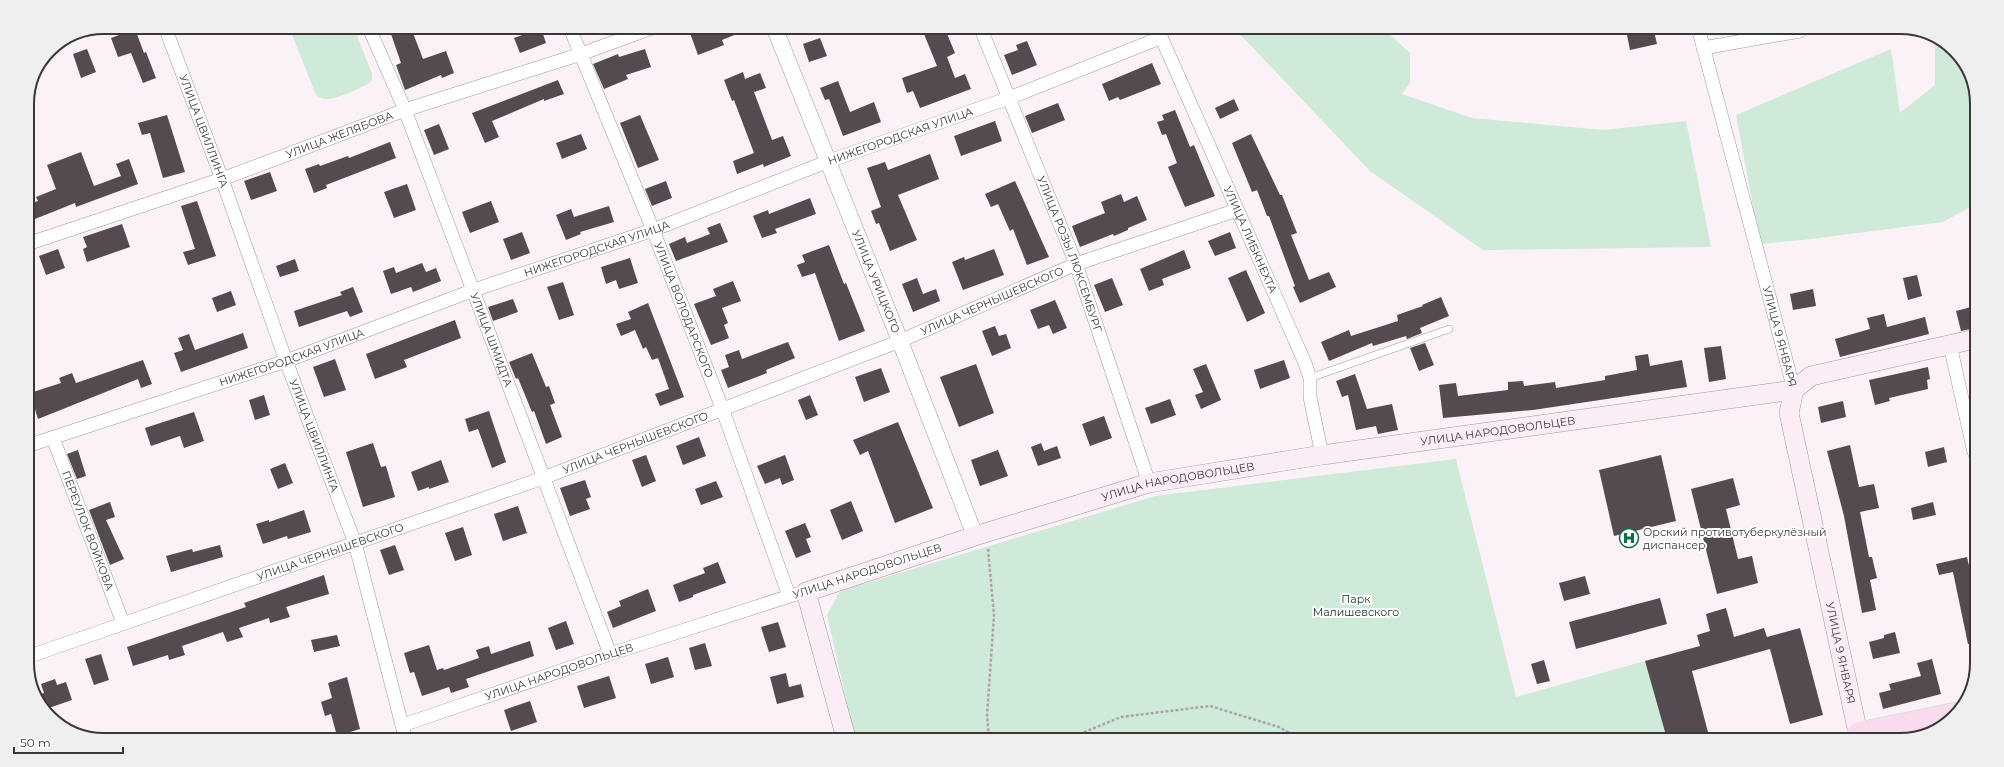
<svg xmlns="http://www.w3.org/2000/svg" width="2004" height="767" font-family="Montserrat,sans-serif">
	<rect width="100%" height="100%" fill="#fbf2f7"/>
	<g fill="#cfead8">
		<path d="M289 27 354 28 372 74V80L368 84C356 89 326 107 316 95Z"/>
		<path d="M1236 30H1385L1410 53V83L1402 94 1472 118 1603 130 1686 121 1711 247 1483 250 1370 171Z"/>
		<path d="M1935 39 1961 57 1977 99 1976 204 1943 222 1803 240 1760 244 1736 115 1891 49 1900 113 1935 85Z"/>
		<path d="M1456 459 1516 697 1645 661 1667 739 855 738 827 615 840 591 1155 496Z"/>
	</g>
	<g fill="#534b50">
		<path d="M399 28H411L423 59 446 51 454 73 442 78 441 75 405 90 396 65 401 63 390 31Z"/>
		<path d="M541 28 546 43 520 53 514 38Z"/>
		<path d="M703 28H749V29L722 40 724 45 698 55 690 33Z"/>
		<path d="M135 29 144 53 146 52 156 78 143 83 131 53 118 57 111 38Z"/>
		<path d="M922 29H945L955 53 947 57 955 78 965 74 971 89 920 108 913 91 907 93 902 78 937 66Z"/>
		<path d="M1626 30 1654 31 1657 44 1630 50Z"/>
		<path d="M820 38 827 56 809 62 803 44Z"/>
		<path d="M1027 41 1037 65 1012 75 1004 55 1018 50 1016 45Z"/>
		<path d="M87 49 96 72 81 78 73 54Z"/>
		<path d="M645 49 651 67 626 75 628 79 604 89 593 64 618 54 619 57Z"/>
		<path d="M1152 63 1161 84 1120 100 1118 97 1109 101 1102 84Z"/>
		<path d="M743 72 745 79 760 73 766 88 754 92 772 140 783 136 791 156 764 167 763 164 737 174 733 161 754 153 734 100 732 101 724 80Z"/>
		<path d="M558 80 564 94 544 101V99L492 121 499 137 485 143 472 113Z"/>
		<path d="M838 81 850 112 874 102 881 122 843 136 829 99 825 100 820 88Z"/>
		<path d="M1234 99 1239 110 1220 119 1215 108Z"/>
		<path d="M1058 103 1065 120 1032 133 1025 116Z"/>
		<path d="M1175 110 1190 147 1194 145 1215 196 1185 207 1168 167 1177 163 1166 134 1162 135 1157 122 1164 120 1162 115Z"/>
		<path d="M167 115 185 172 163 178 150 133 142 135 138 123Z"/>
		<path d="M640 115 659 160 638 168 620 123Z"/>
		<path d="M995 121 1002 141 961 156 954 136Z"/>
		<path d="M439 124 449 149 434 155 424 130Z"/>
		<path d="M581 134 587 149 562 159 556 143Z"/>
		<path d="M1251 134 1280 195H1282L1297 233 1291 235 1309 280 1329 272 1336 287 1300 303 1293 287 1295 286 1269 216H1267L1257 190 1252 192 1232 143Z"/>
		<path d="M390 142 396 158 326 185 327 188 314 193 305 169 319 164 320 166 348 156 349 158Z"/>
		<path d="M81 152 94 186 121 176 116 164 129 159 138 184 76 207 75 203 35 219 29 204 38 201 36 197 56 189 47 165Z"/>
		<path d="M930 154 939 179 898 195 917 240 890 251 879 223 876 224 871 211 881 207 867 168 885 162 888 170Z"/>
		<path d="M270 172 277 191 251 200 244 181Z"/>
		<path d="M666 181 672 198 652 206 645 189Z"/>
		<path d="M1015 181 1049 257 1027 265 1013 229 1010 231 998 204 991 207 985 194Z"/>
		<path d="M407 184 416 210 394 218 384 192Z"/>
		<path d="M1121 194 1124 202 1137 196 1147 220 1128 228V230L1114 236 1113 234 1080 247 1072 226 1105 213 1101 202Z"/>
		<path d="M810 198 816 214 775 229 777 233 762 238 753 216 768 210 769 214Z"/>
		<path d="M197 201 216 256 188 265 183 252 195 249 181 206Z"/>
		<path d="M491 201 499 222 470 233 462 212Z"/>
		<path d="M609 206 614 222 580 232 581 234 566 240 556 215 571 209 574 217Z"/>
		<path d="M720 223 728 242 676 261 669 244 685 237 687 243 710 234 707 228Z"/>
		<path d="M122 224 130 247 87 262 83 249 87 247 83 237Z"/>
		<path d="M522 232 530 253 511 260 503 239Z"/>
		<path d="M1230 232 1236 248 1215 256 1208 241Z"/>
		<path d="M829 245 844 284 846 283 865 331 839 341 815 273 802 277 797 265 805 262 802 255Z"/>
		<path d="M58 249 65 268 46 275 39 256Z"/>
		<path d="M994 249 1004 275 963 290 952 262 964 257 965 260Z"/>
		<path d="M1184 250 1191 268 1162 279 1164 285 1149 291 1140 269Z"/>
		<path d="M630 258 638 283 619 289 616 280 606 284 601 267Z"/>
		<path d="M295 259 299 271 280 277 276 266Z"/>
		<path d="M422 263 426 272 436 268 441 281 413 292 411 287 391 294 383 271 394 267 396 273Z"/>
		<path d="M1246 270 1265 313 1247 322 1228 278Z"/>
		<path d="M1917 275 1922 296 1908 300 1903 278Z"/>
		<path d="M917 278 923 294 936 289 940 301 913 312 902 284Z"/>
		<path d="M1112 278 1123 305 1105 312 1094 285Z"/>
		<path d="M733 281 741 301 722 308 728 323 724 325 729 338 711 345 694 304 716 296 713 289Z"/>
		<path d="M563 282 574 315 559 320 547 287Z"/>
		<path d="M353 287 363 312 350 317 347 311 299 327 294 311 342 295 340 292Z"/>
		<path d="M1813 289 1816 306 1793 310 1790 294Z"/>
		<path d="M231 291 236 305 217 312 212 298Z"/>
		<path d="M1441 297 1449 316 1420 328 1422 333 1407 339 1406 336 1373 346 1372 343 1329 361 1321 342 1349 330 1351 336 1398 321 1397 315 1423 306 1422 305Z"/>
		<path d="M513 299 518 312 493 321 488 307Z"/>
		<path d="M1055 300 1067 328 1053 334 1049 325 1038 329 1030 310Z"/>
		<path d="M648 303 684 397 660 406 655 394 669 389 658 358 652 360 646 347 643 349 635 330 621 336 616 324 631 319 628 312Z"/>
		<path d="M1975 306V328L1961 331 1956 311Z"/>
		<path d="M1884 314 1887 327 1925 317 1929 334 1840 357 1835 339 1870 329 1867 318Z"/>
		<path d="M455 320 461 338 404 360 407 367 375 379 366 354Z"/>
		<path d="M995 326 999 336 1006 334 1011 348 992 356 982 331Z"/>
		<path d="M243 333 248 348 181 372 174 353 183 350 178 338 189 334 195 350Z"/>
		<path d="M788 342 795 358 766 370 767 373 728 388 721 370 729 367 725 355 739 350 742 359Z"/>
		<path d="M1425 343 1434 365 1419 371 1410 348Z"/>
		<path d="M1721 346 1726 379 1709 382 1704 348Z"/>
		<path d="M532 353 546 387 549 386 555 403 550 405 562 437 546 444 534 411 532 412 518 378 516 379 509 362Z"/>
		<path d="M1648 354 1650 366 1682 360 1687 387 1533 410 1443 418 1439 385 1456 383 1458 396 1508 390V382L1523 381 1524 386 1555 382 1556 388 1605 380V376L1637 370 1635 356Z"/>
		<path d="M335 359 346 390 324 397 313 367Z"/>
		<path d="M143 360 152 384 141 388 138 379 38 419 30 393 61 383 59 378 72 373 76 383Z"/>
		<path d="M1284 360 1290 378 1260 389 1254 370Z"/>
		<path d="M976 364 994 413 959 427 940 377Z"/>
		<path d="M1206 364 1221 400 1201 409 1195 395 1203 392 1193 369Z"/>
		<path d="M1928 367 1930 379 1927 380 1928 389 1889 398 1890 401 1875 405 1869 380Z"/>
		<path d="M881 368 890 392 864 402 855 377Z"/>
		<path d="M1355 374 1367 409 1392 404 1398 430 1378 434 1376 426 1356 430 1348 395 1342 397 1336 381Z"/>
		<path d="M264 395 270 415 255 420 249 400Z"/>
		<path d="M810 395 818 415 806 420 798 400Z"/>
		<path d="M1170 399 1176 415 1151 424 1145 408Z"/>
		<path d="M1843 401 1846 417 1821 423 1818 407Z"/>
		<path d="M489 411 506 462 492 468 478 429 469 432 465 419Z"/>
		<path d="M194 412 204 441 184 448 180 436 151 446 145 428Z"/>
		<path d="M1104 416 1112 438 1090 446 1082 424Z"/>
		<path d="M898 422 933 508 895 523 868 451 860 455 853 440Z"/>
		<path d="M699 437 706 456 683 465 676 446Z"/>
		<path d="M373 443 381 467 386 466 395 497 363 507 346 452Z"/>
		<path d="M1041 443 1044 451 1057 446 1061 458 1038 466 1031 447Z"/>
		<path d="M1850 445 1859 487 1874 484 1879 508 1860 512 1869 557H1872L1877 578 1870 580 1876 610 1862 613 1844 516 1827 451Z"/>
		<path d="M1944 447 1947 462 1928 467 1925 452Z"/>
		<path d="M78 450 86 476 77 479 67 454Z"/>
		<path d="M998 450 1008 476 980 486 971 460Z"/>
		<path d="M646 455 656 481 642 487 632 460Z"/>
		<path d="M785 455 794 480 782 485 780 478 765 484 757 466Z"/>
		<path d="M1661 455 1676 521 1614 536 1599 470Z"/>
		<path d="M441 460 449 482 429 489V487L418 491 411 472Z"/>
		<path d="M285 463 293 483 278 489 270 469Z"/>
		<path d="M1733 478 1740 505 1726 509 1738 559 1752 556 1758 583 1717 594 1691 489Z"/>
		<path d="M585 480 591 497 586 499 590 509 570 516 560 488Z"/>
		<path d="M716 481 723 497 701 505 695 489Z"/>
		<path d="M851 501 863 531 842 540 830 510Z"/>
		<path d="M110 502 115 517 106 520 124 559 110 565 89 510Z"/>
		<path d="M1933 502 1936 515 1913 520 1911 508Z"/>
		<path d="M518 506 527 533 503 541 494 514Z"/>
		<path d="M304 510 311 532 288 539 287 536 263 544 256 524 269 520V522Z"/>
		<path d="M805 523 811 537 806 539 811 552 796 558 785 531Z"/>
		<path d="M463 527 472 555 455 561 445 533Z"/>
		<path d="M220 545 223 557 171 572 166 556 192 549 193 552Z"/>
		<path d="M395 545 404 570 389 575 380 550Z"/>
		<path d="M1967 557 1974 588 1973 644H1968L1953 572 1939 575 1936 564Z"/>
		<path d="M718 562 726 583 693 595V597L679 602 673 585 705 573 703 568Z"/>
		<path d="M324 575 329 594 286 607 290 617 270 623 269 618 239 628 243 637 227 642 223 632 182 646 185 655 169 660 168 655 133 666 127 647 246 607 244 603Z"/>
		<path d="M1585 576 1590 594 1564 601 1559 583Z"/>
		<path d="M648 589 656 611 613 628 607 612 621 606 619 601Z"/>
		<path d="M1660 598 1667 624 1576 649 1569 622Z"/>
		<path d="M1726 608 1734 637 1764 628 1767 637 1800 628 1823 715 1790 724 1770 649 1692 671 1710 740 1667 739 1645 661 1700 646 1697 635 1710 631 1706 614Z"/>
		<path d="M566 621 574 644 556 650 548 628Z"/>
		<path d="M778 622 786 647 769 652 761 627Z"/>
		<path d="M1895 632 1900 653 1873 659 1869 642 1884 638V635Z"/>
		<path d="M337 635 340 646 314 652 311 640Z"/>
		<path d="M530 641 534 656 466 679 469 687 451 693 449 687 422 696 414 672 410 673 404 653 429 645 437 670 443 668 444 670 479 658 476 650 489 646 491 654Z"/>
		<path d="M705 643 712 666 695 670 689 648Z"/>
		<path d="M101 654 109 680 94 685 85 659Z"/>
		<path d="M668 657 674 677 651 684 645 664Z"/>
		<path d="M1932 659 1941 694 1883 709 1879 693 1891 690 1889 684 1921 676 1917 663Z"/>
		<path d="M1544 660 1550 681 1537 684 1531 664Z"/>
		<path d="M786 673 789 687 801 684 804 697 777 704 770 677Z"/>
		<path d="M609 676 616 698 584 708 577 686Z"/>
		<path d="M347 677 360 729 337 736 331 714 325 716 321 702 332 698 328 683Z"/>
		<path d="M55 679 57 685 66 682 72 700 43 710 37 695 44 693 41 684Z"/>
		<path d="M530 701 537 722 511 731 504 710Z"/>
	</g>
	<g fill="none" stroke-linecap="round" stroke-linejoin="round">
		<defs>
			<path id="service" d="M1310 378 1449 329"/>
			<g id="minor">
				<path id="s1" d="M165 27 222 179 286 361 355 543 405 737"/>
				<path id="s2" d="M369 28 405 110 610 654"/>
				<path id="s3" d="M570 28 653 230 722 408 789 596"/>
				<path id="s4" d="M981 29 1076 264 1149 483"/>
				<path id="s5" d="M1158 30 1305 363 1310 378V397L1322 455"/>
				<path id="s6" d="M1699 31 1794 390"/>
				<path d="M1703 48 1800 31"/>
				<path id="s7" d="M27 244 222 179 405 110 581 54 652 28"/>
				<path d="M1950 345 1974 452"/>
				<path id="s8" d="M53 438 123 623"/>
				<path id="s9" d="M27 446 286 361 474 290 653 230 829 161 1009 98 1160 38"/>
				<path id="s10" d="M27 657 543 478 900 341 1076 264 1237 210"/>
				<path id="s11" d="M403 725 610 654 796 594"/>
			</g>
			<g id="tertiary">
				<path id="s12" d="M775 29 900 341 975 536"/>
			</g>
			<g id="secondary">
				<path id="s13" d="M1794 390 1789 413 1858 733"/>
				<path id="s14" d="M846 738 806 592 975 536 1149 483 1322 455 1794 390 1811 376 1975 339"/>
			</g>
			<path id="primary" d="M1859 740 1858 733 1955 713"/>
		</defs>
		<use href="#service" stroke="#a2999f" stroke-width="8"/>
		<use href="#minor" stroke="#a2999f" stroke-width="14"/>
		<use href="#tertiary" stroke="#a2999f" stroke-width="17"/>
		<use href="#secondary" stroke="#a2999f" stroke-width="20"/>
		<use href="#primary" stroke="#d4d3d3" stroke-width="22"/>
		<g stroke="#aba5a8" stroke-width="2.5" stroke-dasharray="3 2" stroke-linecap="butt">
			<path d="M988 549 994 615 987 716 989 738"/>
			<path d="M1070 738 1121 717 1210 706 1279 727 1300 739"/>
		</g>
		<use href="#service" stroke="#fff" stroke-width="7"/>
		<use href="#minor" stroke="#fff" stroke-width="13"/>
		<use href="#tertiary" stroke="#fff" stroke-width="16"/>
		<use href="#secondary" stroke="#fbedf6" stroke-width="19"/>
		<use href="#primary" stroke="#f8dced" stroke-width="21"/>
	</g>
	<defs>
		<symbol id="hospital-ring" viewBox="-11 -11 22 22"><circle r="9.5" fill="#fff" stroke="#0f6e43" stroke-width="1.5"/><path d="M-5-5h3v3.5h4V-5h3V5h-3V1.5h-4V5h-3Z" fill="#0f6e43"/></symbol>
	</defs>
	<g fill-rule="evenodd">
		<use href="#hospital-ring" x="1618" y="527" width="22" height="22"/>
	</g>
	<g text-anchor="middle" stroke-width="4" stroke-linejoin="round" paint-order="stroke">
		<g font-size="11" fill="#3b3739" stroke="#fff">
			<text dy="4" stroke="none"><textPath href="#s1" startOffset="111">УЛИЦА ЦВИЛЛИНГА</textPath></text>
			<text dy="4" stroke="none"><textPath href="#s7" startOffset="331">УЛИЦА ЖЕЛЯБОВА</textPath></text>
			<text dy="4" stroke="none"><textPath href="#s9" startOffset="927">НИЖЕГОРОДСКАЯ УЛИЦА</textPath></text>
			<text dy="4" stroke="none"><textPath href="#s5" startOffset="229">УЛИЦА ЛИБКНЕХТА</textPath></text>
			<text dy="4" stroke="none"><textPath href="#s9" startOffset="603">НИЖЕГОРОДСКАЯ УЛИЦА</textPath></text>
			<text dy="4" stroke="none"><textPath href="#s4" startOffset="242">УЛИЦА РОЗЫ ЛЮКСЕМБУРГ</textPath></text>
			<text dy="4" stroke="none"><textPath href="#s12" startOffset="272">УЛИЦА УРИЦКОГО</textPath></text>
			<text dy="4" stroke="none"><textPath href="#s10" startOffset="1029">УЛИЦА ЧЕРНЫШЕВСКОГО</textPath></text>
			<text dy="4" stroke="none"><textPath href="#s3" startOffset="304">УЛИЦА ВОЛОДАРСКОГО</textPath></text>
			<text dy="4" stroke="none"><textPath href="#s6" startOffset="316">УЛИЦА 9 ЯНВАРЯ</textPath></text>
			<text dy="4" stroke="none"><textPath href="#s2" startOffset="335">УЛИЦА ШМИДТА</textPath></text>
			<text dy="4" stroke="none"><textPath href="#s9" startOffset="279">НИЖЕГОРОДСКАЯ УЛИЦА</textPath></text>
			<text dy="4" stroke="none"><textPath href="#s14" startOffset="864">УЛИЦА НАРОДОВОЛЬЦЕВ</textPath></text>
			<text dy="4" stroke="none"><textPath href="#s1" startOffset="435">УЛИЦА ЦВИЛЛИНГА</textPath></text>
			<text dy="4" stroke="none"><textPath href="#s10" startOffset="645">УЛИЦА ЧЕРНЫШЕВСКОГО</textPath></text>
			<text dy="4" stroke="none"><textPath href="#s14" startOffset="540">УЛИЦА НАРОДОВОЛЬЦЕВ</textPath></text>
			<text dy="4" stroke="none"><textPath href="#s8" startOffset="99">ПЕРЕУЛОК ВОЙКОВА</textPath></text>
			<text dy="4" stroke="none"><textPath href="#s10" startOffset="321">УЛИЦА ЧЕРНЫШЕВСКОГО</textPath></text>
			<text transform="translate(867 571) rotate(-18)" y="4">УЛИЦА НАРОДОВОЛЬЦЕВ</text>
			<text dy="4" stroke="none"><textPath href="#s13" startOffset="269">УЛИЦА 9 ЯНВАРЯ</textPath></text>
			<text dy="4" stroke="none"><textPath href="#s11" startOffset="165">УЛИЦА НАРОДОВОЛЬЦЕВ</textPath></text>
		</g>
		<g font-size="11" fill="#3b3739" stroke="#fff" text-anchor="start">
			<text x="1643" y="536">Орский противотуберкулёзный<tspan x="1643" dy="13">диспансер</tspan></text>
		</g>
		<g font-size="11" fill="#0d311e" stroke="#fff">
			<text x="1356" y="603">Парк<tspan x="1356" dy="13">Малишевского</tspan></text>
		</g>
	</g>
	<path d="M0 0H2004V767H0ZM104 34H1900A70 70 0 0 1 1970 104V663A70 70 0 0 1 1900 733H104A70 70 0 0 1 34 663V104A70 70 0 0 1 104 34Z" fill="#efefef" fill-rule="evenodd"/>
	<path fill="none" stroke="#3b3739" stroke-width="2" d="M104 34H1900A70 70 0 0 1 1970 104V663A70 70 0 0 1 1900 733H104A70 70 0 0 1 34 663V104A70 70 0 0 1 104 34Z"/>
	<path d="M14 747v6h109v-6" fill="none" stroke="#3b3739" stroke-width="2"/>
	<text x="20" y="747" font-size="12" fill="#3b3739" stroke="#ffffff" stroke-width="3" paint-order="stroke">50 m</text>
</svg>
